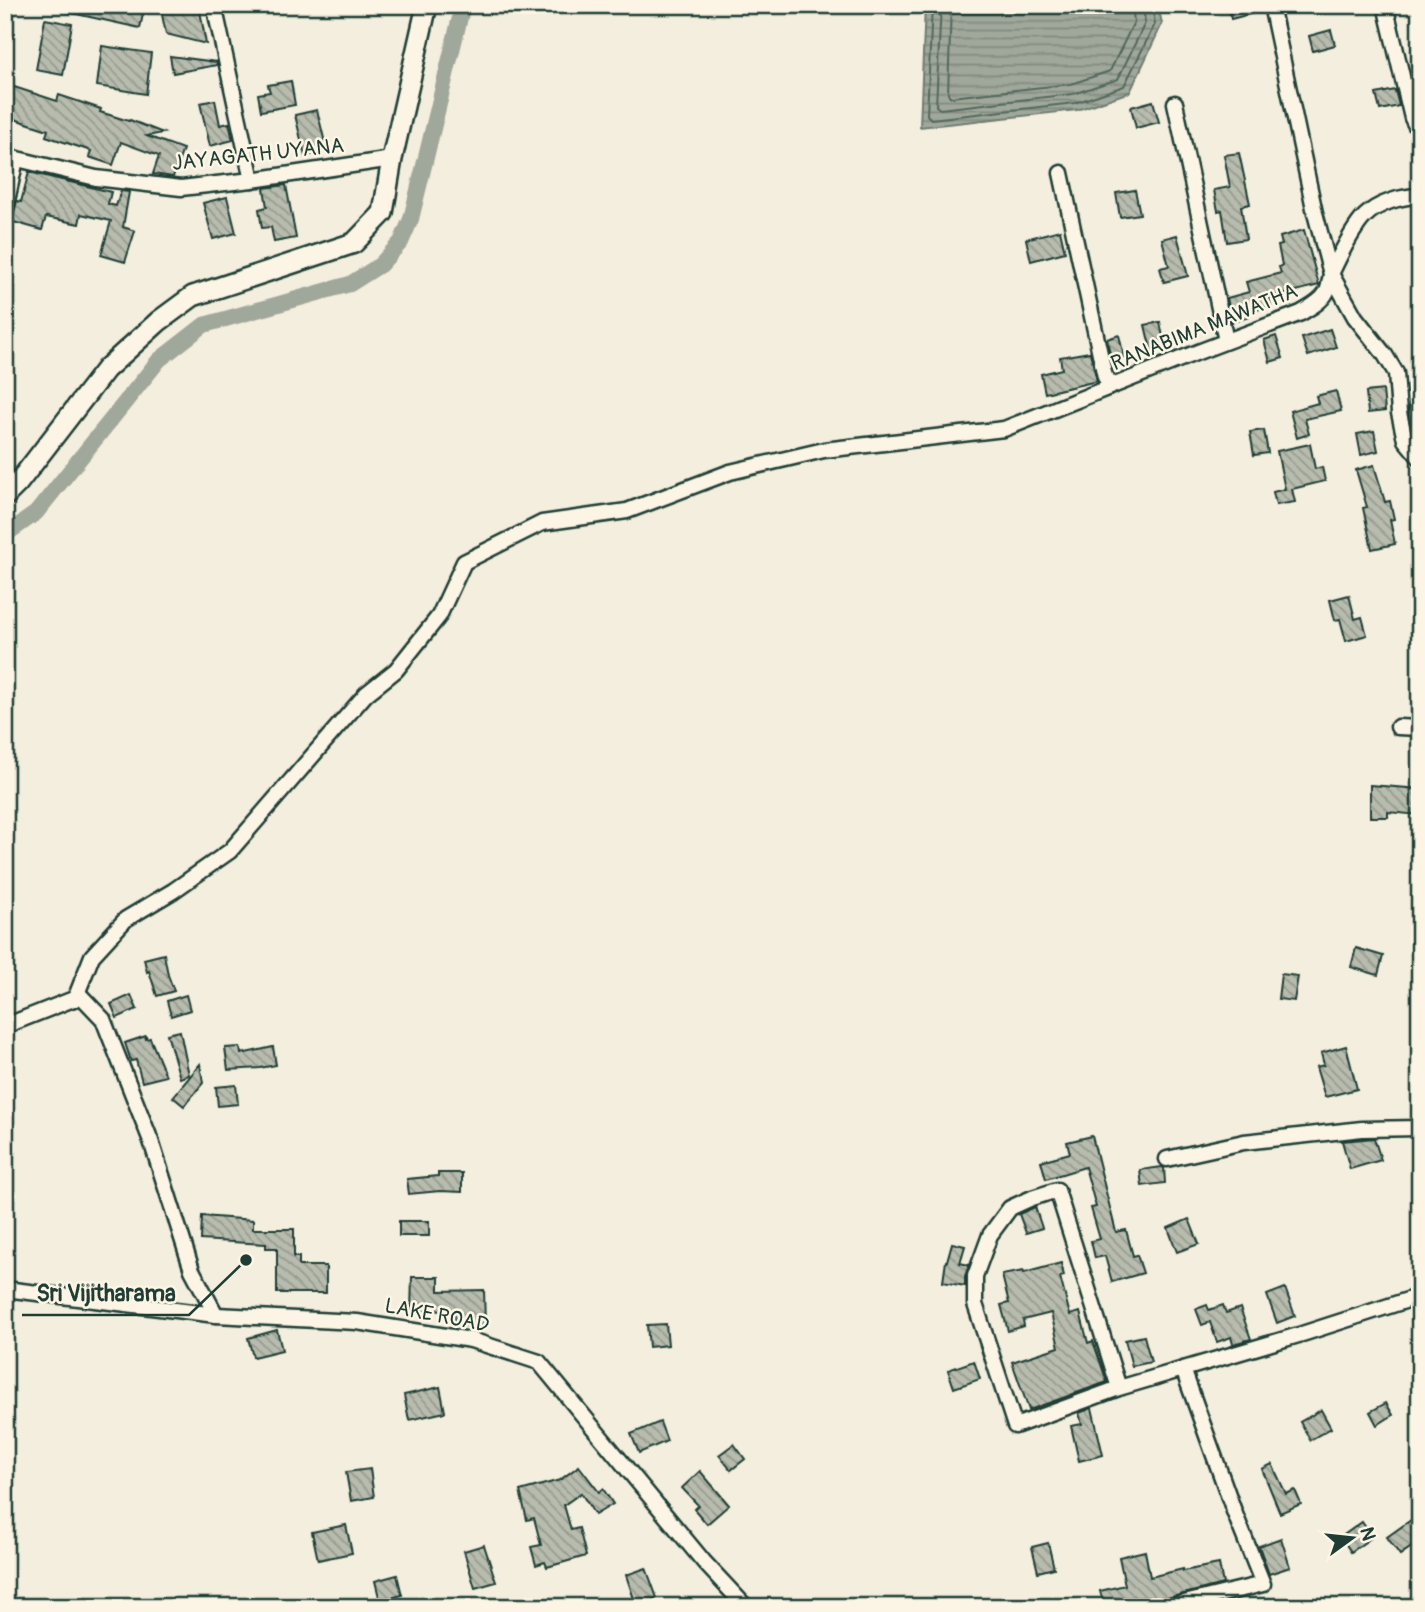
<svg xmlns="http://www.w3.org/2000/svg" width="1425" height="1612" font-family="Pangolin,sans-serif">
	<defs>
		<pattern id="water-rules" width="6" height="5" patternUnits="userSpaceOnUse" patternTransform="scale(1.75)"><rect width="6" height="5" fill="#a0a89b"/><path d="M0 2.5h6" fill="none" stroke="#828a7f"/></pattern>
		<pattern id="building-back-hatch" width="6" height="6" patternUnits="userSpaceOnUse" patternTransform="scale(1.75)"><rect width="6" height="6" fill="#b8bcae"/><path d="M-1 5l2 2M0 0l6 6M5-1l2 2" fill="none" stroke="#959a8e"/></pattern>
	</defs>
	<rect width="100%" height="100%" fill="#f3eede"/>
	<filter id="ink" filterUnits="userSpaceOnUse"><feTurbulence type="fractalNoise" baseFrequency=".0143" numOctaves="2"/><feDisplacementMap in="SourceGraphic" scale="14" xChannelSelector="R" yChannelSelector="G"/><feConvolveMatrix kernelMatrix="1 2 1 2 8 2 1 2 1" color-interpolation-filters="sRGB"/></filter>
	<g filter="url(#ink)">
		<path fill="url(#water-rules)" stroke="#6c7d72" stroke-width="2" d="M925 5H1158L1162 24 1130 92 1077 110 920 127Z"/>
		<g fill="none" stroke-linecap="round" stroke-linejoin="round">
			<g stroke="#53685d" stroke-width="2">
				<path d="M932 5 927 115 931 119 1075 103 1124 86 1155 24 1152 5"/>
				<path d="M941 5 936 106 940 109 1073 94 1118 79 1145 23 1143 5"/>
				<path d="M951 5 948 94 951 97 1071 84 1110 71 1134 22 1132 5"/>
			</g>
			<path stroke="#a0a89b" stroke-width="16" d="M5 535 36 513 159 360 204 325 350 284 380 265 401 242 411 219 463 5"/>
		</g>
		<g fill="url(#building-back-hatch)" stroke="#1f3d34" stroke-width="2">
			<path d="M59 5H145L140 28 58 10Z"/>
			<path d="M160 5H199L206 44 166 34Z"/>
			<path d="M1228 5H1262V11L1231 19Z"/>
			<path d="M45 19 72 24 63 75 36 70Z"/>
			<path d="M1331 30 1335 45 1313 51 1309 36Z"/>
			<path d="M102 46 151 53 146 94 97 86Z"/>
			<path d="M170 56 216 62 217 65 173 73Z"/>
			<path d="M291 81 295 105 261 111 258 94 270 92 268 85Z"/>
			<path d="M5 84 57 101 59 95 101 109 100 112 129 121 130 120 163 133 147 136 183 149 173 177 153 174 159 156 121 142 113 165 89 157 91 151 46 136 48 130 5 116Z"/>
			<path d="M1395 90 1399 106 1380 110 1376 94Z"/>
			<path d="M215 100 220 125 229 123 233 140 210 146 200 103Z"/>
			<path d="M1153 101 1159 122 1136 128 1131 107Z"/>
			<path d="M317 110 327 151 305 156 295 115Z"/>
			<path d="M1239 153 1250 204 1241 206 1246 239 1227 242 1222 210 1218 211 1214 190 1230 187 1224 155Z"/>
			<path d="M29 172 111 192 108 204 116 206 121 191 129 192 123 227 135 231 125 262 101 255 111 221 81 214 79 224 46 217 42 230 10 221 14 213 17 201 21 202Z"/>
			<path d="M286 185 296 238 274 242 271 227 262 228 259 209 267 207 264 188Z"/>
			<path d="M1135 190 1140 214 1120 217 1116 193Z"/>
			<path d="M227 197 236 233 213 239 203 203Z"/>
			<path d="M1060 230 1065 252 1031 261 1026 239Z"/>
			<path d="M1304 230 1319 285 1269 298 1271 306 1248 312 1249 317 1232 322 1227 298 1249 292 1246 282 1281 273 1279 267 1282 265 1278 246 1282 245 1280 237Z"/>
			<path d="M1177 235 1188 276 1164 282 1160 268 1169 266 1162 239Z"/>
			<path d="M1160 322 1165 347 1151 350 1145 325Z"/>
			<path d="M1330 329 1336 347 1308 356 1302 338Z"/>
			<path d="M1119 335 1124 357 1111 360 1107 339Z"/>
			<path d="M1276 336 1283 358 1270 362 1264 340Z"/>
			<path d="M1090 352 1097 381 1045 393 1041 374 1062 369 1060 357Z"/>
			<path d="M1383 390 1385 411 1368 413 1366 392Z"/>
			<path d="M1336 391 1341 411 1305 419 1309 434 1297 438 1290 411 1318 403 1316 396Z"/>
			<path d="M1264 430 1268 453 1254 455 1250 432Z"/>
			<path d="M1374 431 1378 451 1361 455 1357 434Z"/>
			<path d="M1310 444 1315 469 1322 467 1325 481 1292 489 1295 502 1276 505 1273 492 1285 489 1277 451Z"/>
			<path d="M1374 465 1385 502 1390 501 1394 519 1390 520 1395 544 1372 549 1363 508 1367 507 1356 470Z"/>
			<path d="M1349 595 1355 619 1362 617 1367 635 1346 641 1340 619 1335 620 1330 600Z"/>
			<path d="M1370 785 1420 789V815L1388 812V817H1370Z"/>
			<path d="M1356 948 1383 956 1378 975 1351 967Z"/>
			<path d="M164 954 168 975 174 991 157 996 149 971 147 972 144 959Z"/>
			<path d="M1281 974 1298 976 1294 1001 1278 999Z"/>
			<path d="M131 995 137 1009 117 1018 111 1004Z"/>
			<path d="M186 995 190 1010 171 1016 167 1001Z"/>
			<path d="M180 1031 189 1075 180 1078 167 1034Z"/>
			<path d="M146 1036V1039L150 1038 166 1076 142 1082 136 1060 131 1061 125 1043Z"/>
			<path d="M1346 1046 1357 1089 1325 1097 1316 1067 1324 1065 1321 1053Z"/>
			<path d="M240 1047 241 1054 273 1047 276 1065 260 1068 228 1070 225 1048Z"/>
			<path d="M200 1064 203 1083 184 1106 173 1097Z"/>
			<path d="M236 1085 238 1104 218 1106 216 1087Z"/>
			<path d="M1092 1136 1116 1232 1126 1230 1133 1256 1137 1255 1143 1273 1112 1282 1105 1256 1095 1258 1091 1241 1100 1239 1091 1208 1096 1207 1085 1167 1046 1179 1041 1161 1070 1153 1067 1142Z"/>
			<path d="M1374 1138 1381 1160 1350 1169 1342 1141Z"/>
			<path d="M1162 1167 1164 1168 1165 1183 1142 1186 1140 1170Z"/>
			<path d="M438 1173H462V1192L440 1191 409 1194 407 1179 438 1176Z"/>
			<path d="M1035 1207 1042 1228 1026 1233 1019 1214Z"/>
			<path d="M202 1216 253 1220V1229H294V1257H299V1266H326V1293H277V1248H266V1244L201 1240Z"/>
			<path d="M1189 1219 1199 1244 1177 1252 1168 1228Z"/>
			<rect x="399" y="1221" width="30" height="15"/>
			<path d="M952 1243 965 1246 960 1263 969 1265 965 1276V1286L943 1282 946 1261H947Z"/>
			<path d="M1061 1263 1064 1276 1060 1277 1070 1315 1080 1312 1088 1343 1093 1341 1107 1382 1029 1410 1012 1362 1059 1347 1051 1313 1023 1320 1024 1326 1008 1331 1001 1305 1009 1303 1002 1275 1023 1271 1024 1273Z"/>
			<path d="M412 1277H439V1291L484 1290 485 1325 455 1326 454 1311 411 1310Z"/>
			<path d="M1285 1288 1295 1316 1277 1323 1267 1295Z"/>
			<path d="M1207 1305 1209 1310 1223 1305 1226 1313 1240 1308 1251 1339 1233 1344 1231 1337 1217 1342 1210 1322 1202 1325 1196 1309Z"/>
			<path d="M666 1324 668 1345 649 1347 647 1325Z"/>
			<path d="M277 1330 282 1350 253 1357 248 1338Z"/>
			<path d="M1144 1336 1151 1362 1132 1366 1125 1340Z"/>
			<path d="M974 1361 980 1379 954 1388 948 1370Z"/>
			<path d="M440 1387 445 1412 409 1420 404 1395Z"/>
			<path d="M1386 1403 1393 1415 1377 1425 1370 1412Z"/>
			<path d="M1092 1408 1103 1455 1079 1461 1071 1426 1082 1424 1079 1413Z"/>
			<path d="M1321 1410 1331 1428 1310 1440 1300 1422Z"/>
			<path d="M660 1422 667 1441 639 1453 631 1434Z"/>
			<path d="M734 1444 745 1459 731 1470 719 1455Z"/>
			<path d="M1272 1464 1286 1494 1295 1490 1301 1504 1280 1513 1262 1469Z"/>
			<path d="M579 1466 599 1492 603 1489 613 1504 595 1515 581 1493 564 1505 571 1530 579 1528 586 1556 547 1567 545 1562 536 1565 531 1547 541 1545 534 1518 527 1520 520 1491 560 1480Z"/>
			<path d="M370 1469 374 1497 351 1501 346 1472Z"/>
			<path d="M700 1471 729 1505 707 1524 694 1509 698 1505 682 1488Z"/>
			<path d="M1411 1520 1420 1533V1541L1400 1555 1387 1537Z"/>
			<path d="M1362 1522 1372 1537 1351 1552 1341 1537Z"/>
			<path d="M346 1525 352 1553 318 1560 312 1532Z"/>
			<path d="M1281 1538 1290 1567 1269 1574 1259 1546Z"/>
			<path d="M1048 1543 1054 1568 1038 1572 1032 1547Z"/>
			<path d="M484 1545 496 1582 475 1588 464 1551Z"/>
			<path d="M1145 1551 1150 1577 1183 1569V1571L1219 1564 1223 1584 1136 1606 1134 1599 1104 1606 1100 1591 1125 1585 1119 1557Z"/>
			<path d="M646 1568 657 1598 636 1605 626 1575Z"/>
			<path d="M397 1575 402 1595 380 1601 375 1581Z"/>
		</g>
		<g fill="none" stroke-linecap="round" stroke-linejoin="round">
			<defs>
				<g id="street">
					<path d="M214 5 252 180"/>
					<path d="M1271 5 1315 213 1331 274 1355 317 1385 355 1396 373 1399 413 1405 440 1420 458"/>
					<path d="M1385 5 1412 118 1420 134"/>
					<path d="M1175 103 1226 341"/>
					<path d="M5 156 96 178 181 188 252 180 392 159"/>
					<path d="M1061 173 1105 377 1113 385"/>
					<path d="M5 210 16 159"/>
					<path d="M1420 386 1417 413 1420 438"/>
					<path d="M1398 727 1420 728"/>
					<path d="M75 999 92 956 126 919 173 891 230 851 366 694 396 670 439 616 464 562 542 523 627 511 730 472 824 450 1004 429 1198 352 1301 313C1309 308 1321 302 1326 293 1330 287 1329 279 1332 272 1339 257 1354 227 1365 216 1378 203 1402 196 1420 196"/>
					<path d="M5 1026 81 996 103 1019 151 1141 192 1270 216 1315"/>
					<path d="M1167 1159 1244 1142 1362 1129 1420 1128"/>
					<path d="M5 1289 216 1315 357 1322 471 1340 539 1362 704 1562 746 1607"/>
					<path d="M1119 1388 1057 1190 1032 1198 1010 1208 990 1235 975 1276V1304L1015 1426 1119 1388 1302 1334 1420 1296"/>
					<path d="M1168 1607 1263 1584 1235 1514 1183 1369"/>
				</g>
				<path id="secondary" d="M5 496 18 483 106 369 159 321 193 296 354 243 383 213 392 159 427 5"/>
			</defs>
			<use href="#street" stroke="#1f3d34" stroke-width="19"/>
			<use href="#secondary" stroke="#1f3d34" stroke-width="24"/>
			<use href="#street" stroke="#fcf5e5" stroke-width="14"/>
			<use href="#secondary" stroke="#fcf5e5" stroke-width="19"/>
		</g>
	</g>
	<g text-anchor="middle" stroke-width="5" stroke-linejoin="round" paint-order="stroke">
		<g font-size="21" fill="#1f3d34" stroke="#fcf5e5">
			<text transform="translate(258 154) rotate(-6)" y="7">JAYAGATH UYANA</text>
			<text transform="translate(1204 327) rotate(-22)" y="7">RANABIMA MAWATHA</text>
			<text transform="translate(437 1315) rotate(11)" y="7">LAKE ROAD</text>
		</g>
	</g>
	<path fill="none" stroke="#1f3d34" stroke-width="2.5" d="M246 1260L189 1315H22"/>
	<circle fill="#1f3d34" stroke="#fcf5e5" stroke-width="2.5" cx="246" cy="1260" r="7"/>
	<g font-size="23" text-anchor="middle" font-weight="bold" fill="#1f3d34" stroke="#fcf5e5" stroke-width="5" stroke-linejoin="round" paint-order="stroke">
		<text x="106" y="1301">Sri Vijitharama</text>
	</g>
	<rect width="1425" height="1612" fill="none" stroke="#fcf5e5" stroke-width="28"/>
	<rect x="14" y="14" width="1397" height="1584" fill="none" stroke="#1f3d34" stroke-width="2.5" filter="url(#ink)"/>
	<g transform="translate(1352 1538) rotate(75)" stroke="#fcf5e5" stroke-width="5" paint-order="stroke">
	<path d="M0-5L12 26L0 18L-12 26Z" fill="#1f3d34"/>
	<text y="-10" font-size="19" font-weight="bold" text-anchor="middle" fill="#1f3d34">N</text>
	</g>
</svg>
